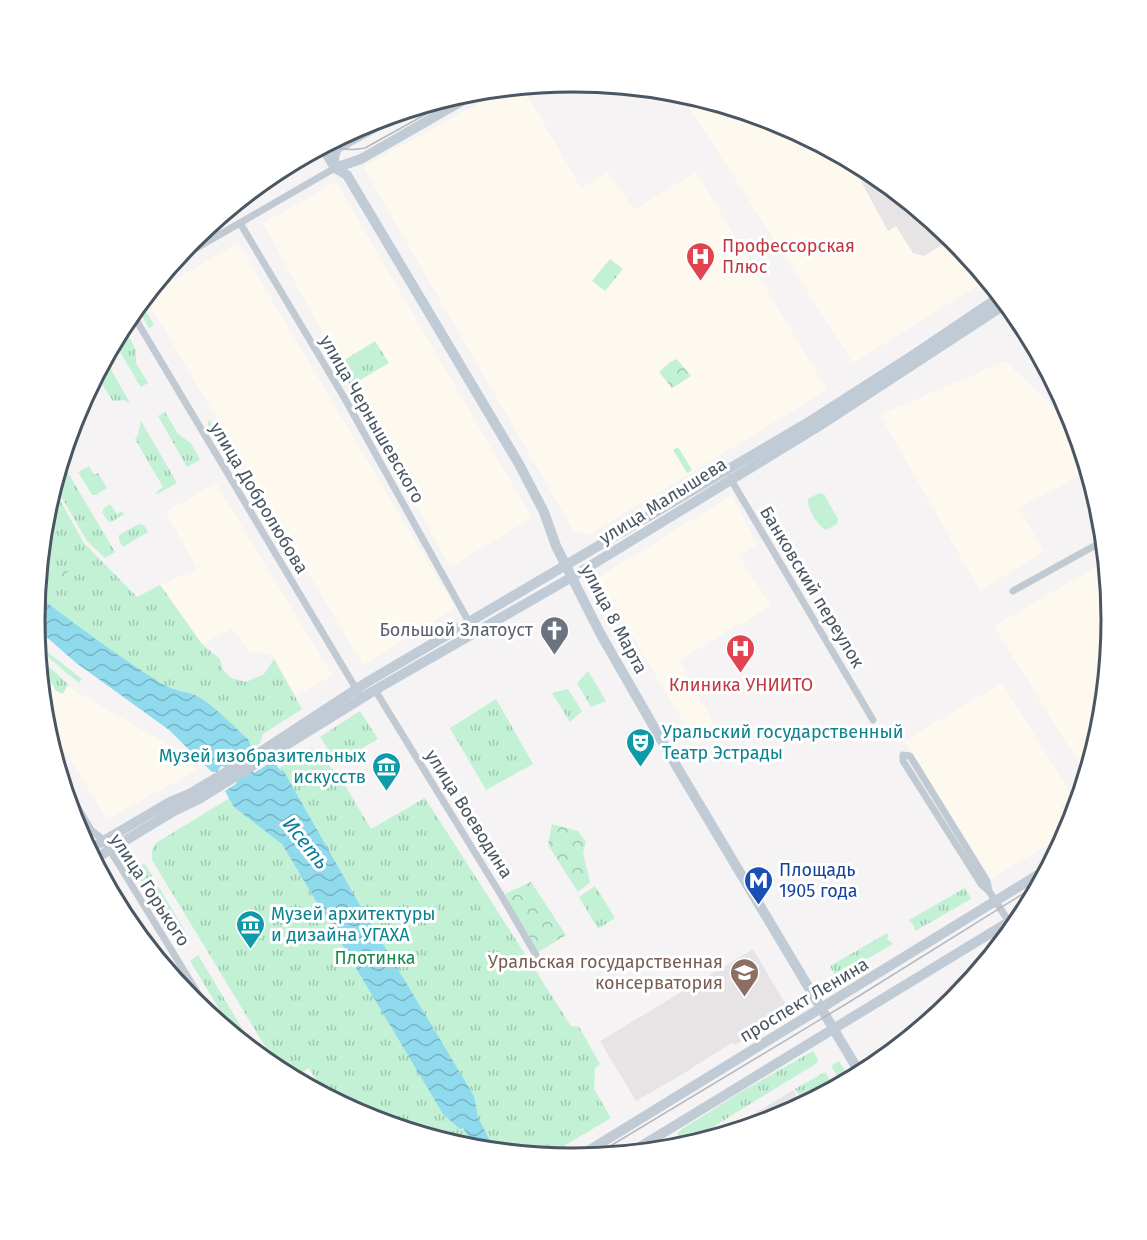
<svg xmlns="http://www.w3.org/2000/svg" width="1147" height="1240" font-family="'Fira Sans',sans-serif">
	<defs>
		<pattern id="grass-tufts" width="24" height="20" patternUnits="userSpaceOnUse" patternTransform="scale(1.5)"><rect width="24" height="20" fill="#c3f1d5"/><path d="M3 7l-1-3M5 7V3M7 7l1-3M15 17l-1-3M17 17v-4M19 17l1-3" fill="none" stroke="#a0c6b0"/></pattern>
		<pattern id="forest-crowns" width="20" height="18" patternUnits="userSpaceOnUse" patternTransform="scale(1.5)"><rect width="20" height="18" fill="#c3f1d5"/><path d="M2 6a3 3 0 1 1 6 0M12 15a3 3 0 1 1 6 0" fill="none" stroke="#a0c6b0"/></pattern>
		<pattern id="water-waves" width="16" height="10" patternUnits="userSpaceOnUse" patternTransform="scale(1.5)"><rect width="16" height="10" fill="#90daee"/><path d="M0 5q4-4 8 0t8 0" fill="none" stroke="#78b4c4"/></pattern>
	</defs>
	<rect width="100%" height="100%" fill="#f5f3f3"/>
	<g fill="#fdf9ef">
		<path d="M522 86 581 188 608 172 634 210 696 172 827 390 589 535 574 531 363 167 507 88Z"/>
		<path d="M679 91 780 122 873 172 955 239 988 279 853 363Z"/>
		<path d="M336 182 532 518 450 567 263 223Z"/>
		<path d="M238 243 455 608 363 665 145 297Z"/>
		<path d="M1005 361 1076 429 1085 457V473L1019 508 1044 551 980 591 880 415Z"/>
		<path d="M216 483 332 675 296 696 272 654 249 651 232 629 202 644 160 585 197 569 166 512Z"/>
		<path d="M732 495 757 544 739 556 771 606 679 660 719 733 697 745 598 578Z"/>
		<path d="M1104 562 1107 567 1112 620 1102 725 1087 776 994 626Z"/>
		<path d="M51 677 179 751 197 770 107 819 44 717 41 685Z"/>
		<path d="M1002 683 1074 798 1061 805 1072 824 1068 833 991 879 904 741Z"/>
	</g>
	<g fill="#e6e4e5">
		<path d="M849 159 873 172 953 238 924 256 913 253 896 226 888 231Z"/>
		<path d="M753 949 790 1012 778 1020 776 1018 748 1034V1037L735 1045 733 1042 693 1067V1068L636 1101 600 1041Z"/>
		<path d="M793 1090 803 1106 779 1118 715 1138Z"/>
	</g>
	<g fill="url(#grass-tufts)">
		<path d="M610 259 623 269 605 291 592 281Z"/>
		<path d="M141 302 154 325 149 328 137 307Z"/>
		<path d="M127 333 136 350V363L148 383 141 387 114 342Z"/>
		<path d="M375 341 389 363 350 386 338 364Z"/>
		<path d="M105 359 130 403 123 400 113 401 96 375Z"/>
		<path d="M165 412 178 434 191 443 200 460 187 467 158 416Z"/>
		<path d="M209 419 227 451 223 454 208 425Z"/>
		<path d="M141 421 177 483 157 494 156 492 163 487 135 439 138 435Z"/>
		<path d="M678 447 692 470 687 473 673 450Z"/>
		<path d="M61 461 115 552 105 558 87 541 54 484Z"/>
		<path d="M89 466 94 475 98 473 107 488 96 495H92L78 472Z"/>
		<path d="M53 488 84 543 137 597 160 585 202 644 220 659 223 670 231 678 246 682 264 674 274 659 302 709 263 734 260 743 251 749 248 739 199 697 172 690 159 682 83 632 37 595 45 515Z"/>
		<path d="M110 504 117 514 122 511 124 514 111 522 107 520 102 512 104 508Z"/>
		<path d="M139 524 144 525 148 532 123 547 119 540V535Z"/>
		<path d="M37 643 41 647 82 679 79 683 74 679 37 648Z"/>
		<path d="M38 657 68 684 63 694 56 691 47 675 40 679Z"/>
		<path d="M588 671 606 701 591 707 577 683Z"/>
		<path d="M568 689 582 711 570 722 552 693Z"/>
		<path d="M496 699 533 764 486 790 450 728Z"/>
		<path d="M360 711 378 739 337 763 320 737Z"/>
		<path d="M312 748 340 777 371 829 425 798 571 1026 579 1027 600 1064 595 1068 594 1089 611 1118 547 1156 468 1149 367 1118 326 1096 309 1068 292 1078 280 1071 152 860V850L156 843Z"/>
		<path d="M145 864 188 936 178 941 132 866Z"/>
		<path d="M595 886 615 918 598 929 579 897Z"/>
		<path d="M965 888 971 899 915 931 914 926 909 920Z"/>
		<path d="M887 933 888 936 887 939 893 944 836 977 830 966Z"/>
		<path d="M198 955 258 1055 236 1037 190 961Z"/>
		<path d="M813 1051 818 1059 817 1063 682 1146 678 1141V1133L682 1129 741 1092Z"/>
		<path d="M839 1061 851 1080 843 1084 831 1066Z"/>
		<path d="M825 1072 835 1088 805 1104 795 1089Z"/>
	</g>
	<g fill="url(#forest-crowns)">
		<path d="M305 155 304 163 233 205 274 172Z"/>
		<path d="M677 359 691 376 672 388 659 372 670 362Z"/>
		<path d="M60 569 66 570 70 574 69 586 65 589 53 580H47L46 576 49 571Z"/>
		<path d="M38 585 58 601 60 613 37 595Z"/>
		<path d="M552 824 578 831 586 842 583 853 590 882 578 892 548 845Z"/>
		<path d="M531 882 566 935 537 953 505 894Z"/>
	</g>
	<path fill="#c3f1d5" d="M819 493 824 494 838 519 837 524 826 530C818 526 807 509 808 499Z"/>
	<path fill="url(#water-waves)" d="M37 595C77 626 118 656 161 683 175 692 187 691 199 697 217 708 233 726 248 739L251 746 249 750 242 755 254 773 274 760 280 771 283 770 365 914 474 1096 478 1117 495 1151 476 1149 463 1128 460 1129 443 1114 282 844 234 807 225 791 237 783 225 767 221 766 217 772H212L169 730 75 662 35 627Z"/>
	<g fill="none" stroke-linecap="round" stroke-linejoin="round">
		<g stroke="#c1cad2" stroke-width="7">
			<path d="M240 223 345 399 470 624"/>
			<path d="M174 261 335 168"/>
			<path d="M132 313 358 692"/>
			<path d="M730 478 873 720"/>
			<path d="M1013 591 1105 540"/>
			<path d="M375 690 501 895 536 955"/>
			<path d="M61 779 91 830 103 840 118 863 213 1018"/>
			<path d="M989 891 981 884 903 761V755L910 756 987 881 989 891 1009 922"/>
		</g>
		<g stroke="#c1cbd6" stroke-width="10">
			<path d="M406 110 337 148 334 157 335 168 361 159 481 90"/>
			<path d="M322 146 335 168 347 175 519 464 544 512 556 546 600 633 674 762 861 1075"/>
			<path d="M88 850 170 802 191 793 265 749 369 681 812 420 915 354 1001 296"/>
			<path d="M93 860 174 811 199 799 375 690 572 577 819 426 1007 303"/>
			<path d="M630 1153 1025 912"/>
			<path d="M575 1159 1049 868"/>
		</g>
		<g stroke="#b5b8bd" stroke-width="1.5">
			<path d="M329 143C340 150 351 151 365 148L464 93"/>
			<path d="M592 1157 846 1004 1042 882"/>
		</g>
	</g>
	<defs>
		<symbol id="hospital-pin" viewBox="-11 -11 22 30"><path d="M0 17L-7.5 6A9.5 9.5 0 1 1 7.5 6Z" fill="#e0444e" stroke="#fff"/><path d="M-5-5h3v3.5h4V-5h3V5h-3V1.5h-4V5h-3Z" fill="#fff"/></symbol>
		<symbol id="church-pin" viewBox="-11 -11 22 30"><path d="M0 17L-7.5 6A9.5 9.5 0 1 1 7.5 6Z" fill="#6b7280" stroke="#fff"/><path d="M-1.2-6h2.4v3.5h3.3v2.4h-3.3V6h-2.4V-.1h-3.3v-2.4h3.3Z" fill="#fff"/></symbol>
		<symbol id="theatre-pin" viewBox="-11 -11 22 30"><path d="M0 17L-7.5 6A9.5 9.5 0 1 1 7.5 6Z" fill="#0f9aa8" stroke="#fff"/><path d="M-5-5.5Q0-4 5-5.5V0Q5 5 0 6Q-5 5-5 0ZM-3.3-2.5H-1v1.5H-3.3ZM1-2.5H3.3v1.5H1ZM-2.8 1Q0 5.5 2.8 1Z" fill="#fff"/></symbol>
		<symbol id="museum-pin" viewBox="-11 -11 22 30"><path d="M0 17L-7.5 6A9.5 9.5 0 1 1 7.5 6Z" fill="#0f9aa8" stroke="#fff"/><path d="M0-6L6-3V-2H-6V-3ZM-5-1h2V3h-2ZM-1-1h2V3h-2ZM3-1h2V3H3ZM-6 4H6V6H-6Z" fill="#fff"/></symbol>
		<symbol id="metro-pin" viewBox="-11 -11 22 30"><path d="M0 17L-7.5 6A9.5 9.5 0 1 1 7.5 6Z" fill="#1a4fb4" stroke="#fff"/><path d="M-5.5 5V-5H-3L0 0L3-5H5.5V5H3V-.5L0 4L-3-.5V5Z" fill="#fff"/></symbol>
		<symbol id="university-pin" viewBox="-11 -11 22 30"><path d="M0 17L-7.5 6A9.5 9.5 0 1 1 7.5 6Z" fill="#8d6e63" stroke="#fff"/><path d="M0-5L7-2L0 1L-7-2ZM-4 1L0 2.5L4 1V4Q0 6-4 4Z" fill="#fff"/></symbol>
	</defs>
	<g fill-rule="evenodd">
		<use href="#hospital-pin" x="684" y="240" width="33" height="45"/>
		<use href="#church-pin" x="538" y="614" width="33" height="45"/>
		<use href="#hospital-pin" x="724" y="632" width="33" height="45"/>
		<use href="#theatre-pin" x="624" y="726" width="33" height="45"/>
		<use href="#museum-pin" x="370" y="750" width="33" height="45"/>
		<use href="#metro-pin" x="742" y="864" width="33" height="45"/>
		<use href="#museum-pin" x="234" y="908" width="33" height="45"/>
		<use href="#university-pin" x="728" y="956" width="33" height="45"/>
	</g>
	<g text-anchor="middle" stroke-width="6" stroke-linejoin="round" paint-order="stroke">
		<g font-size="18" fill="#be3a42" stroke="#fff" text-anchor="start">
			<text x="722" y="252">Профессорская<tspan x="722" dy="21">Плюс</tspan></text>
			<text x="741" y="691" text-anchor="middle">Клиника УНИИТО</text>
		</g>
		<g font-size="18" fill="#4a5661" stroke="#fff">
			<text transform="translate(372 419) rotate(60)" y="6">улица Чернышевского</text>
			<text transform="translate(259 498) rotate(59)" y="6">улица Добролюбова</text>
			<text transform="translate(663 501) rotate(-32)" y="6">улица Малышева</text>
			<text transform="translate(812 587) rotate(59)" y="6">Банковский переулок</text>
			<text transform="translate(614 619) rotate(62)" y="6">улица 8 Марта</text>
			<text transform="translate(469 814) rotate(58)" y="6">улица Воеводина</text>
			<text transform="translate(150 890) rotate(57)" y="6">улица Горького</text>
			<text transform="translate(804 1000) rotate(-31)" y="6">проспект Ленина</text>
		</g>
		<g font-size="18" fill="#5b616d" stroke="#fff" text-anchor="end">
			<text x="533" y="636">Большой Златоуст</text>
		</g>
		<g font-size="18" fill="#0d838f" stroke="#fff" text-anchor="start">
			<text x="662" y="738">Уральский государственный<tspan x="662" dy="21">Театр Эстрады</tspan></text>
			<text x="366" y="762" text-anchor="end">Музей изобразительных<tspan x="366" dy="21">искусств</tspan></text>
			<text x="271" y="920">Музей архитектуры<tspan x="271" dy="21">и дизайна УГАХА</tspan></text>
		</g>
		<g font-size="18" fill="#164399" stroke="#fff" text-anchor="start">
			<text x="779" y="876">Площадь<tspan x="779" dy="21">1905 года</tspan></text>
		</g>
		<g font-size="18" fill="#17864f" stroke="#fff">
			<text x="375" y="964">Плотинка</text>
		</g>
		<g font-size="18" fill="#785e54" stroke="#fff" text-anchor="end">
			<text x="723" y="968">Уральская государственная<tspan x="723" dy="21">консерватория</tspan></text>
		</g>
		<g font-size="20" font-style="italic" fill="#0c7c9b" stroke="#fff">
			<text transform="translate(306 843) rotate(51)" y="7">Исеть</text>
		</g>
	</g>
	<path d="M0 0H1147V1240H0ZM45 620a528 528 0 1 1 1056 0a528 528 0 1 1-1056 0Z" fill="#fff" fill-rule="evenodd"/>
	<path fill="none" stroke="#4a5661" stroke-width="3" d="M45 620a528 528 0 1 1 1056 0a528 528 0 1 1-1056 0Z"/>
</svg>
